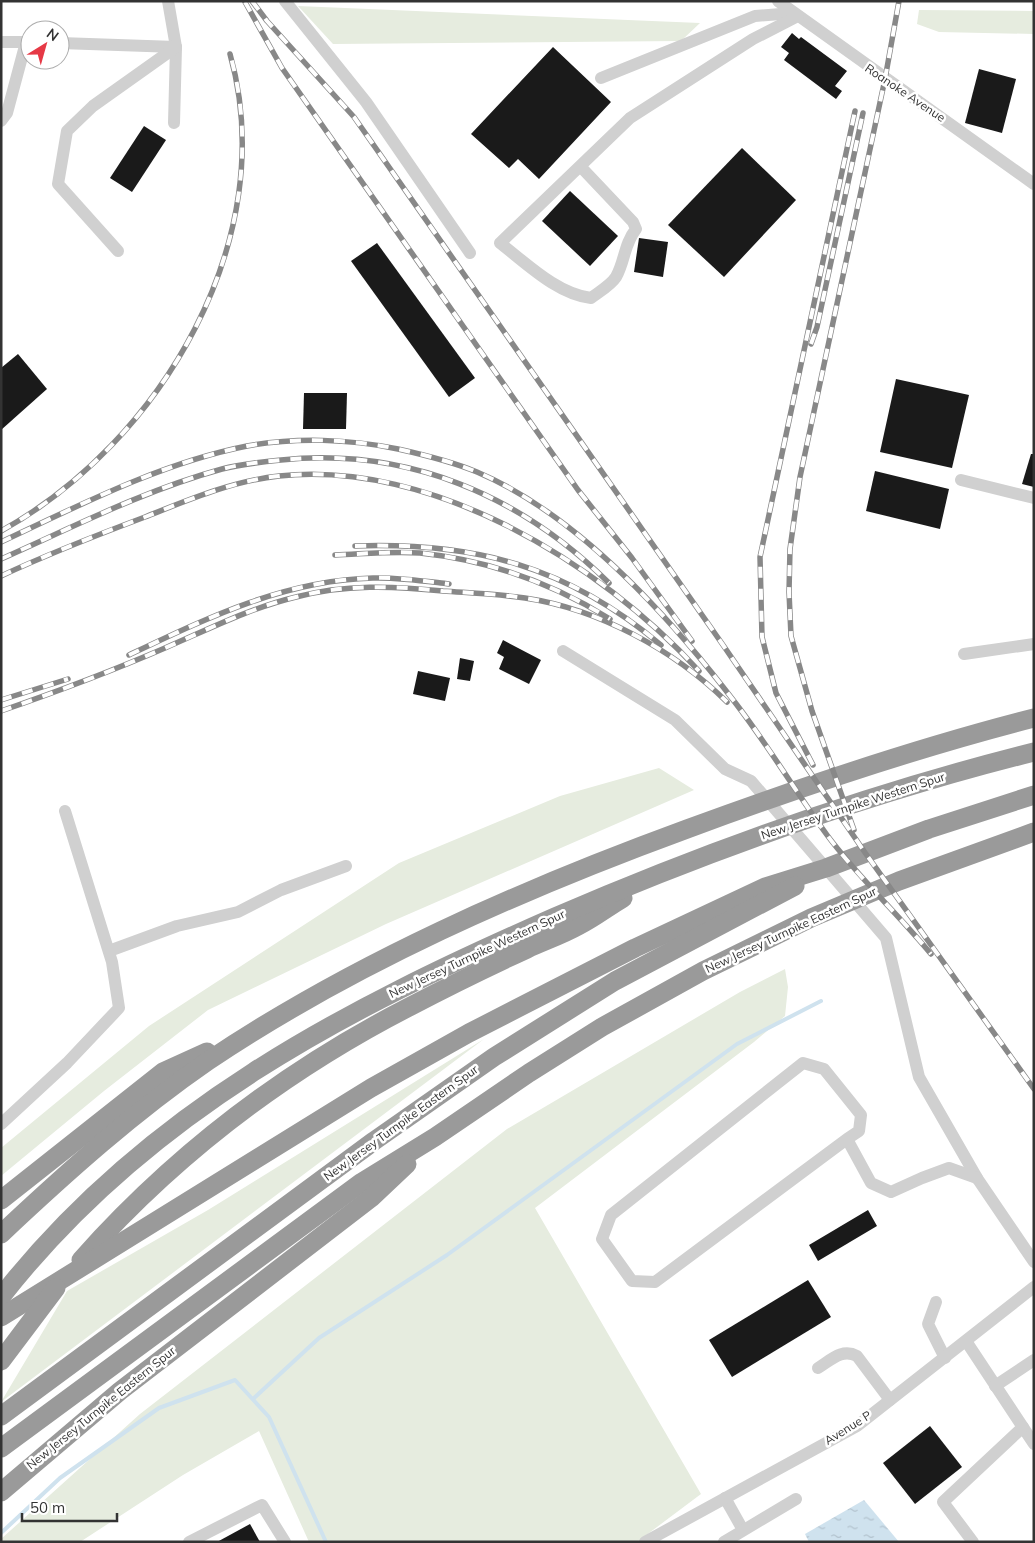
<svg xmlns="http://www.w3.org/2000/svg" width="1035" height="1543" font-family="Mulish,sans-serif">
	<defs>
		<pattern id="water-ripples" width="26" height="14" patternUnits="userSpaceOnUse" patternTransform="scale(1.25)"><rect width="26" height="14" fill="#cfe2ee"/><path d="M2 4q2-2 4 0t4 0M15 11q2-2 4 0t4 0" fill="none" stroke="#b2c2cd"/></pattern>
	</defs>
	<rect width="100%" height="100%" fill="#fff"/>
	<g fill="#e6ecdf">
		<path d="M298 6 700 23 681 41 333 44Z"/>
		<path d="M919 10 1034 11V34L939 32 917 24Z"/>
		<path d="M659 768 694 790 386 924 208 1010 104 1091 1 1176V1148L149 1026 399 863 560 796Z"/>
		<path d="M785 969 788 987 785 1016 754 1042 535 1208 701 1494 637 1542H309L259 1431 183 1475 80 1542H1V1539L140 1414 507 1129 740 992Z"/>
		<path d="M484 1039 1 1402 67 1291 208 1210Z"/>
	</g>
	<path fill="url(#water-ripples)" d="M864 1500 899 1542H809L805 1534Z"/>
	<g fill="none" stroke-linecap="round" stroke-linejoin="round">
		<g stroke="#cfe2ee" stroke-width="4">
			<path d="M253 1399 319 1338 447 1255 737 1044 821 1001"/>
			<path d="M1 1533 60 1478 159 1408 235 1380 269 1417 326 1542"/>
		</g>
	</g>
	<g fill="#1a1a1a">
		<path d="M792 33 799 39 801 37 847 71 835 86 842 91 836 99 784 60 789 53 781 47Z"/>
		<path d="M553 47 611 102 539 179 518 159 509 168 471 134Z"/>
		<path d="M979 69 1016 79 1002 133 965 123Z"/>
		<path d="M144 126 166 140 132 192 110 178Z"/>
		<path d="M742 148 796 200 724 277 668 225Z"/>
		<path d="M570 191 618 236 590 266 542 221Z"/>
		<path d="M639 238 668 242 663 277 634 272Z"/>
		<path d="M377 243 475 378 449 397 351 261Z"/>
		<path d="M18 354 47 389 1 430V368Z"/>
		<path d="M896 379 969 395 952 468 880 452Z"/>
		<path d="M304 393H347L346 429H303Z"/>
		<path d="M1031 454H1034V487L1022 484Z"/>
		<path d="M875 471 949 489 940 529 866 511Z"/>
		<path d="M503 640 541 660 529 684 499 669 504 657 497 653Z"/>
		<path d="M460 658 474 661 470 681 457 679Z"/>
		<path d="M418 671 450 678 445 701 413 694Z"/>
		<path d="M868 1210 877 1226 818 1261 809 1245Z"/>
		<path d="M808 1280 831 1317 732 1377 709 1340Z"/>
		<path d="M930 1426 962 1467 915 1504 883 1463Z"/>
		<path d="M250 1524 260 1542H217Z"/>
	</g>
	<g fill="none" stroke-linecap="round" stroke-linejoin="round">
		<g stroke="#d0d0d0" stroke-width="12">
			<path d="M168 1 176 47 174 123"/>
			<path d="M285 1 366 102 470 253"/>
			<path d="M778 1 1034 184"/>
			<path d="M1 42H30"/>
			<path d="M60 43 176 47"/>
			<path d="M601 78 755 16 793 13"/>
			<path d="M1 121 7 113 26 42"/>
			<path d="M580 166 633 222 636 229C624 244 625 261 616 277 611 285 599 292 591 298 557 294 526 263 500 243L630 118 753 39 798 16"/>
			<path d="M118 251 58 184 67 131 93 106 176 47"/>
			<path d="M961 480 1034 498"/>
			<path d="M563 651 675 720 725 769 751 781 886 938 919 1077 977 1178 1034 1262"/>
			<path d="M964 654 1034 644"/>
			<path d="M109 951 177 926 238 912 281 890 346 866"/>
			<path d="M1 1124 67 1063 119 1008 112 962 65 811"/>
			<path d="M847 1139 859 1131 861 1115 824 1069 803 1063 611 1215 602 1239 632 1281 655 1282 847 1139 871 1183 891 1192 922 1178 949 1168 977 1178"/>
			<path d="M936 1302 928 1324 945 1358"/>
			<path d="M966 1341 1034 1444"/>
			<path d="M818 1368C831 1360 842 1348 857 1356L890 1400"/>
			<path d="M995 1386 1034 1360"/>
			<path d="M725 1498 743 1530"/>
			<path d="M189 1542 262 1505 285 1542"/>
			<path d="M645 1542 857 1426 1034 1287"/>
			<path d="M724 1542 796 1499"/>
			<path d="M973 1542 943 1502 1023 1427"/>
		</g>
		<g stroke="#9a9a9a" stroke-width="19">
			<path d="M1 1200 163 1072 207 1052"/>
			<path d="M1 1234C67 1172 134 1112 208 1061 354 963 523 889 687 829 801 787 916 748 1034 718"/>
			<path d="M81 1260C176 1153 284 1071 411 1006 449 986 488 967 527 949 544 941 562 935 578 926 594 918 608 907 623 898"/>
			<path d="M1 1297C145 1112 345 1009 555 917 710 850 870 793 1034 752"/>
			<path d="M1 1317 371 1088 469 1033 635 948 765 887 826 868 929 829 1034 795"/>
			<path d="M1 1361 56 1288"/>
			<path d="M1 1416 374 1141 494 1057 615 981 795 886"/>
			<path d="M1 1448 362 1182 435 1137 529 1073 602 1027 703 971 811 918 899 881 1034 832"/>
			<path d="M1 1492 120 1391 371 1198 407 1164"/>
		</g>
		<defs>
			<g id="rail">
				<path d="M252 1 267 21 354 117 723 645 866 854 1034 1089"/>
				<path d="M245 2 282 68 578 490 632 558 692 641"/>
				<path d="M811 344 817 327 863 113"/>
				<path d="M1 531C161 443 282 238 230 54"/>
				<path d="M1 542C80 505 161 463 247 446 296 437 350 439 398 449 425 455 453 462 477 472 578 515 671 618 737 705 769 747 796 792 827 835 858 877 898 914 931 954"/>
				<path d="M355 546C475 542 567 566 661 645"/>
				<path d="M335 555C363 554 392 551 420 553 488 560 552 583 610 619"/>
				<path d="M1 559C73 527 145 490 222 469 241 464 261 462 281 460 407 447 520 495 609 583"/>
				<path d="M1 576C48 554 97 535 145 517 188 500 232 481 279 476 432 460 599 562 699 671"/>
				<path d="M129 655C207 618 285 580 373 578 398 577 424 581 449 584"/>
				<path d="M1 700 68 679"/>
				<path d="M1 711C56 692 112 671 165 648 209 629 250 608 296 597 345 584 394 586 443 591 471 593 498 594 525 598 599 609 674 650 727 702"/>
				<path d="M813 765 776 693 762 637 760 557 855 111"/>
				<path d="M854 830 812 711 791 636 789 592 790 549 800 477 885 79 899 1"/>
			</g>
		</defs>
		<use href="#rail" stroke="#888" stroke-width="5.5"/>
		<use href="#rail" stroke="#fff" stroke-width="4" stroke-dasharray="11" stroke-linecap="butt"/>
	</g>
	<g text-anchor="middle" stroke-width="5" stroke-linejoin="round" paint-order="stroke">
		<g font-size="12" fill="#333" stroke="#fff">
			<text transform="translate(905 93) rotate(34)" y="4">Roanoke Avenue</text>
			<text transform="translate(853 806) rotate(-18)" y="4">New Jersey Turnpike Western Spur</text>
			<text transform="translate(791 930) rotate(-25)" y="4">New Jersey Turnpike Eastern Spur</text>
			<text transform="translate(477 954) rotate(-25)" y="4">New Jersey Turnpike Western Spur</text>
			<text transform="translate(401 1123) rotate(-36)" y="4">New Jersey Turnpike Eastern Spur</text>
			<text transform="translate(101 1408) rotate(-39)" y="4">New Jersey Turnpike Eastern Spur</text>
			<text transform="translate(848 1428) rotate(-32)" y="4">Avenue P</text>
		</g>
	</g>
	<rect width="1035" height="1543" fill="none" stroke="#333333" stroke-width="5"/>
	<g transform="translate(45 45) rotate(37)"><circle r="24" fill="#ffffff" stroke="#adadad"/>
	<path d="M0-4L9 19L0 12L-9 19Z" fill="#e63946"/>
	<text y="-8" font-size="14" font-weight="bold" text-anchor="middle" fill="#333333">N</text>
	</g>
	<path d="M22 1513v8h95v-8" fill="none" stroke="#333333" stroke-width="2.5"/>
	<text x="30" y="1513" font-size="15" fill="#333333" stroke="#ffffff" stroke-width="4" paint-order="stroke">50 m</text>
</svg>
